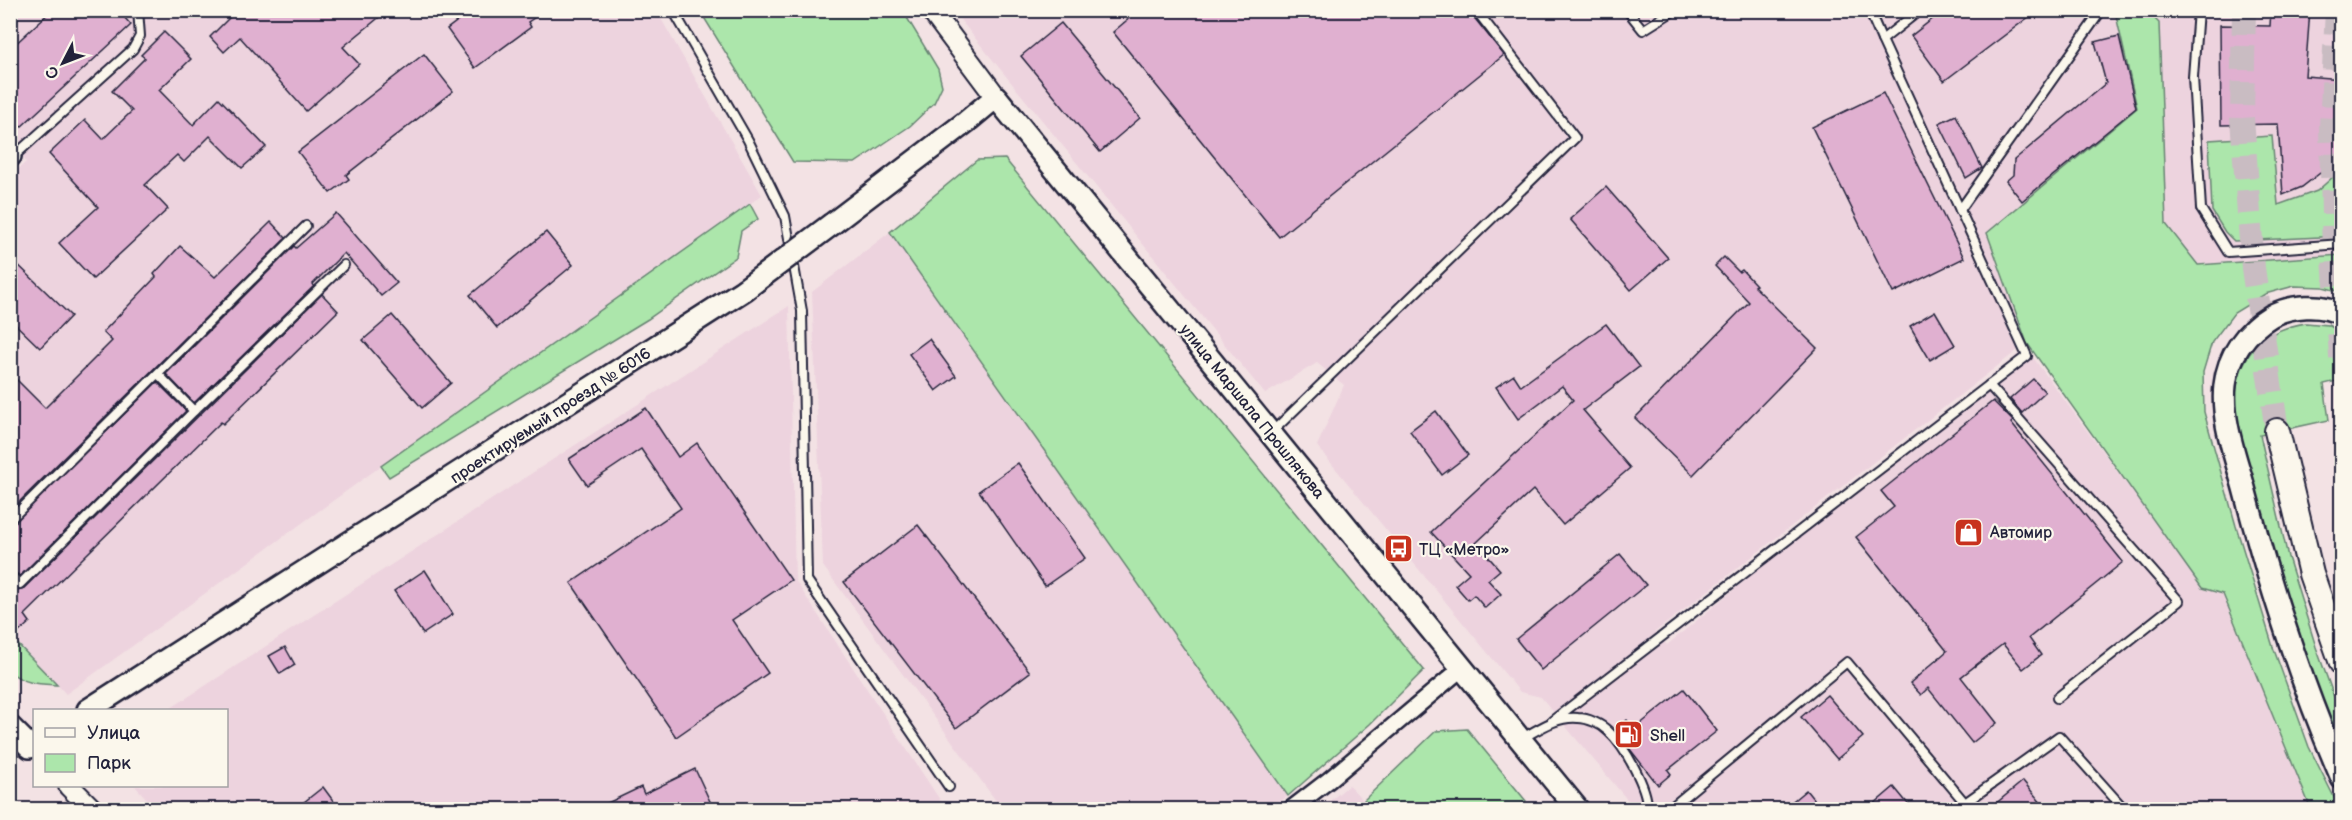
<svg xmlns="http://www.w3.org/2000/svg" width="2352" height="820" font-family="'Balsamiq Sans',sans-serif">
	<rect width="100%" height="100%" fill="#f3e2e4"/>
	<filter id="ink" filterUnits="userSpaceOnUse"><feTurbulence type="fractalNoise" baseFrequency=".0167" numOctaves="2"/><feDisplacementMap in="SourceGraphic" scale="12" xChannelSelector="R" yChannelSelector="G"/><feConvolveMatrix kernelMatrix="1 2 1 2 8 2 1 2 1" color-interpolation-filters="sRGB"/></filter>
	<g filter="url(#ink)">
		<g fill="#edd3de" fill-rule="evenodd">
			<path d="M656 10 762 195 381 466 66 694 11 636 10 177 26 162 11 138V11Z"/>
			<path d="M953 11H2341V255L2198 265 2167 225 2223 594 2311 809H1635L1541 697 1520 692 1317 446 1344 385 1317 363 1265 394ZM2027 343 2162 532 2026 348 1667 645 1655 632Z"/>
			<path d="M890 232 1288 796 1270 809H1002L823 566 812 292Z"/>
			<path d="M789 306 795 580 946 809 157 810 135 786H226V710H168Z"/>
			<path d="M1349 785 1371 809 1319 810Z"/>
		</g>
		<g fill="#ace6ab" stroke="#678473" stroke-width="1.5">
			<path d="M700 11H903L938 69 942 86 934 103 910 126 855 163 793 162Z"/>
			<path d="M2115 11H2147L2159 23 2166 224 2198 265 2341 255V292L2323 287 2294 286 2265 294 2234 313 2212 342 2203 372 2204 412 2236 526 2273 647 2309 747 2340 809H2311L2223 594 2202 588 2027 343 1987 233 2137 108Z"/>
			<path d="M2272 136 2278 205 2317 191 2341 170V236L2234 241 2225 232 2212 211 2209 140Z"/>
			<path d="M1005 159 1424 670 1370 724 1288 796 890 232 977 160Z"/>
			<path d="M750 204 758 219 741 231 736 257 648 319 389 477 381 466Z"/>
			<path d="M2306 323 2328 325 2341 332V380L2324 384 2329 420 2260 435 2288 557 2316 647 2341 716V751C2296 641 2262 527 2235 411 2234 361 2256 331 2306 323Z"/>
			<path d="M10 636 57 685C41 684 23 684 11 672Z"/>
			<path d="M1467 729 1526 801 1517 809H1371L1364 800 1436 731Z"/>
		</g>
		<g fill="#e0b0d0" stroke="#22223b" stroke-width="1.5">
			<path d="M52 10H118L131 25 21 127 10 116V49Z"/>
			<path d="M237 10H388L343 47 359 64 306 111 240 37 224 52 210 37Z"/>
			<path d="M472 10H546L528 22 531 27 475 68 447 29Z"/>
			<path d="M1139 10H1468L1504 55 1279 237 1113 32Z"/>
			<path d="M1944 10H2038L1944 81 1911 36Z"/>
			<path d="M2271 10H2310L2305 76 2342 79V156L2302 187 2283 195 2278 124 2221 125 2220 25 2270 26Z"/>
			<path d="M1061 23 1140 118 1100 152 1021 56Z"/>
			<path d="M164 32 191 59 159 90 193 125 219 98 266 147 242 168 210 136 184 162 177 155 145 185 168 209 93 279 59 243 98 207 49 154 85 120 103 139 132 111 112 91 145 58 141 55Z"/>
			<path d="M2119 36 2136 108 2022 201 2006 181 2013 175 2014 160 2106 83 2095 42Z"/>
			<path d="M424 54 453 91 346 175 349 179 330 193 298 152Z"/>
			<path d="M1883 93 1964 258 1893 293 1812 127Z"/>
			<path d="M1956 115 1982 168 1966 178 1939 123Z"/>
			<path d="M1606 187 1668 258 1631 290 1570 219Z"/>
			<path d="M336 213 397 283 381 296 344 253 313 284 314 286 194 403 166 374 294 246 296 248Z"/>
			<path d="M271 222 286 238 10 511V373L45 408 112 341 103 332 156 277 154 274 180 246 215 277Z"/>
			<path d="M546 232 573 265 497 328 470 295Z"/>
			<path d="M10 257 71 316 40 348 10 319Z"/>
			<path d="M1724 257 1739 272 1742 270 1756 285 1754 286 1817 348 1693 475 1635 418 1749 302 1715 266Z"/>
			<path d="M322 294 338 311 223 424 221 422 25 615 30 622 10 640V584L18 590 24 588Z"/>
			<path d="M1935 311 1955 345 1930 360 1910 326Z"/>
			<path d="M392 315 451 383 422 408 363 340Z"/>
			<path d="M1606 324 1639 367 1583 410 1600 430 1598 431 1630 468 1563 525 1533 490 1476 543 1500 570 1488 580 1501 594 1485 608 1474 595 1468 600 1455 585 1469 573 1431 532 1573 400 1562 386 1518 419 1496 387 1514 375 1521 386Z"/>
			<path d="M929 339 956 376 936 391 909 354Z"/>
			<path d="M2033 379 2045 392 2022 413 2010 399Z"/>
			<path d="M157 382 186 411 20 576 10 569V526Z"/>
			<path d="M1993 401 2013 421 2011 423 2123 562 2029 638 2041 655 2023 669 2003 644 1961 677 1997 723 1972 743 1928 688 1921 695 1910 683 1947 651 1856 537 1894 507 1881 491Z"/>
			<path d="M646 408 678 457 697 443 791 580 732 620 768 673 676 737 571 583 681 508 641 449 587 485 569 459Z"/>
			<path d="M1436 411 1468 455 1442 475 1410 431Z"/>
			<path d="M1018 463 1085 558 1045 586 979 491Z"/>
			<path d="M918 525 1030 672 956 728 844 582Z"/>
			<path d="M1620 554 1646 585 1541 670 1516 639Z"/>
			<path d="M425 570 453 614 423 634 394 591Z"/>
			<path d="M285 647 295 665 280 674 269 656Z"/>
			<path d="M1684 689 1717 731 1668 770 1671 774 1658 785 1615 730 1627 720 1634 729Z"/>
			<path d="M1827 695 1863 737 1837 759 1801 717Z"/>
			<path d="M695 769 714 810H593L641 787 644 794Z"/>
			<path d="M2023 781 2047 810H1988Z"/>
			<path d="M323 787 340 810H294Z"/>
			<path d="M1894 787 1913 810H1867Z"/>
			<path d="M1806 790 1822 810H1782Z"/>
		</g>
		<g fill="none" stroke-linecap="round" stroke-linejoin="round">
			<g stroke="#c9bcc2" stroke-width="24" stroke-dasharray="24 12" stroke-linecap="butt">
				<path d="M2244 10 2242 118 2253 268 2277 431"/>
				<path d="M2337 10 2331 127 2334 258 2342 370"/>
			</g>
			<defs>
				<g id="service">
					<path d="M673 10 748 140 785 216 802 311 807 580 949 787"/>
					<path d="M1627 10 1643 30 1675 10"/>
					<path d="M1869 10 1882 40"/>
					<path d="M2198 10 2193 77 2201 209 2228 252 2342 244"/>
					<path d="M13 157 133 49 140 36 138 10"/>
					<path d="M1960 210 2101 11"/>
					<path d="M159 375 194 411 344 265"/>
					<path d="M1989 385 2179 601 2057 698"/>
					<path d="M1272 432 1575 138 1476 10"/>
					<path d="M10 520 306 226"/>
					<path d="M10 575 20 584 194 411"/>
					<path d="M1552 721 2027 356 1882 40 1920 10"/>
					<path d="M1521 739C1539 729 1557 716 1578 718 1588 718 1601 724 1608 731 1624 745 1649 789 1647 810"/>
					<path d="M1668 810 1847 662 1965 803 2059 736 2125 810"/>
				</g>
				<g id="minor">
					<path d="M10 154 13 157 10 160"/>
					<path d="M1290 810 1329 780 1462 668"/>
				</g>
				<g id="tertiary">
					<path d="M931 10 996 97"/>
					<path d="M69 786 93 810"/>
				</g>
				<g id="secondary">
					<path d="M832 224 966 122 996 97 1578 810"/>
					<path d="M2342 314C2322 303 2290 305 2271 316 2246 331 2228 356 2225 385 2221 419 2235 455 2244 488 2270 587 2301 684 2342 778"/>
					<path d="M88 710 744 290"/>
					<path d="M10 727 30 747 34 744"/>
				</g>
				<path id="primary" d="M2277 431 2311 574 2342 663"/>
			</defs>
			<use href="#service" stroke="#22223b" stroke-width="12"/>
			<use href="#minor" stroke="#22223b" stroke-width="20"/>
			<use href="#tertiary" stroke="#22223b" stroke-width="24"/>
			<use href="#secondary" stroke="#22223b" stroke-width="26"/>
			<use href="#primary" stroke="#22223b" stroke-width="28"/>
			<use href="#service" stroke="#fbf7ec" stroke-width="8"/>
			<use href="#minor" stroke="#fbf7ec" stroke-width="15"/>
			<use href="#tertiary" stroke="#fbf7ec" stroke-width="20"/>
			<use href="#secondary" stroke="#fbf7ec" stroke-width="21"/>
			<use href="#primary" stroke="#fbf7ec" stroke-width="24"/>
			<defs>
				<path id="secondary-bridge" d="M744 290 832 224"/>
			</defs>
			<use href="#secondary-bridge" stroke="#22223b" stroke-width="26" stroke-linecap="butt"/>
			<use href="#secondary-bridge" stroke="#fbf7ec" stroke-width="21"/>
		</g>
	</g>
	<defs>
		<symbol id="shop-square" viewBox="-11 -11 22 22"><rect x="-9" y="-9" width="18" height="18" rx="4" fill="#c8321e" stroke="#fbf7ec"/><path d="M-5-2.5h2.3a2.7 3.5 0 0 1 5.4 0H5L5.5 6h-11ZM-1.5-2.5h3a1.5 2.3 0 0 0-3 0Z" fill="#fff"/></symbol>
		<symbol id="bus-square" viewBox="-11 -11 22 22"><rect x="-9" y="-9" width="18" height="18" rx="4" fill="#c8321e" stroke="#fbf7ec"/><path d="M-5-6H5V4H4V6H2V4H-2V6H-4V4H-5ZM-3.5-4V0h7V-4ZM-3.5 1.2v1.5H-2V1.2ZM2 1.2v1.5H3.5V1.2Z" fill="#fff"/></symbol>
		<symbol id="fuel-square" viewBox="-11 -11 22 22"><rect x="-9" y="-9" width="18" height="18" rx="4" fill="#c8321e" stroke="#fbf7ec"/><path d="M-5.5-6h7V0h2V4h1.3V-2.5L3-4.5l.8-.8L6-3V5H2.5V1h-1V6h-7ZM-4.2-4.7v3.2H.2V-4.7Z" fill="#fff"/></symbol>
	</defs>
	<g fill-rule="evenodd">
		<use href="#shop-square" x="1952" y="516" width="33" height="33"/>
		<use href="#bus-square" x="1382" y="532" width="33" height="33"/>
		<use href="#fuel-square" x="1612" y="718" width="33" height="33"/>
	</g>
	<g text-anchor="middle" stroke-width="4.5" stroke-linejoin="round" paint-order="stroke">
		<g font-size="16" fill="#22223b" stroke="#fbf7ec">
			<text transform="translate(1253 411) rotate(51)" y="6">улица Маршала Прошлякова</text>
			<text transform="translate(550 415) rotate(-33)" y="6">проектируемый проезд № 6016</text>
		</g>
		<g font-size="16" fill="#22223b" stroke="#fbf7ec" text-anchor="start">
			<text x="1990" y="538">Автомир</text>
			<text x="1419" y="555">ТЦ «Метро»</text>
			<text x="1650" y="741">Shell</text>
		</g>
	</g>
	<rect width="2352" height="820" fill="none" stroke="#fbf7ec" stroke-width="36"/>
	<rect x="18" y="18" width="2316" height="784" fill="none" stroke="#22223b" stroke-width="2" filter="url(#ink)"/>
	<rect x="33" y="709" width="195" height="78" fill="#fbf7ec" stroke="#a4a2a5" stroke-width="1.5"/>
	<rect x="45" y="728" width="30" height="9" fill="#fbf7ec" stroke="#a4a2a5" stroke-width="1.5"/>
	<text x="87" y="739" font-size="18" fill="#22223b">Улица</text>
	<rect x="45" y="754" width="30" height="18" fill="#ace6ab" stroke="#a4a2a5" stroke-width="1.5"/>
	<text x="87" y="769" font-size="18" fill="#22223b">Парк</text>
	<g transform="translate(63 63) rotate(228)" stroke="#fbf7ec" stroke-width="4.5" paint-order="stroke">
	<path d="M0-4.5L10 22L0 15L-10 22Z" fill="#22223b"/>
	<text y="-9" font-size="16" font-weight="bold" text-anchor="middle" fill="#22223b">С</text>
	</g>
</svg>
